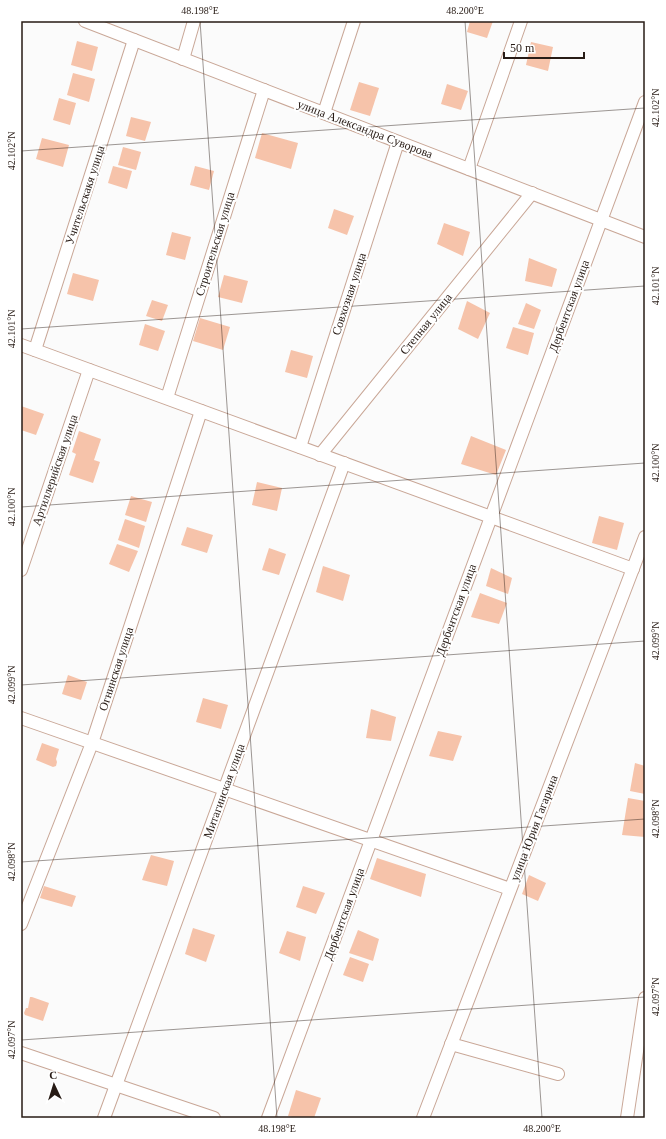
<svg xmlns="http://www.w3.org/2000/svg" width="666" height="1139" font-family="Georgia,serif">
	<rect width="100%" height="100%" fill="#fbfbfb"/>
	<g fill="#f6c3aa">
		<path d="M470 21H493L487 38 467 32Z"/>
		<path d="M77 41 98 47 92 71 71 65Z"/>
		<path d="M531 42 553 47 548 71 526 65Z"/>
		<path d="M73 73 95 79 89 102 67 95Z"/>
		<path d="M359 82 379 88 370 116 350 110Z"/>
		<path d="M447 84 468 91 461 110 441 104Z"/>
		<path d="M59 98 76 103 70 125 53 120Z"/>
		<path d="M131 117 151 122 145 141 126 136Z"/>
		<path d="M262 133 298 143 291 169 255 158Z"/>
		<path d="M42 138 69 145 63 167 36 159Z"/>
		<path d="M123 147 141 152 136 170 118 165Z"/>
		<path d="M113 166 132 171 127 189 108 183Z"/>
		<path d="M195 166 214 171 209 190 190 185Z"/>
		<path d="M334 209 354 216 347 235 328 228Z"/>
		<path d="M444 223 470 232 463 256 437 244Z"/>
		<path d="M172 232 191 237 185 260 166 255Z"/>
		<path d="M529 258 557 269 552 287 525 281Z"/>
		<path d="M73 273 99 280 93 301 67 294Z"/>
		<path d="M224 275 248 281 242 303 218 297Z"/>
		<path d="M152 300 168 305 162 321 146 316Z"/>
		<path d="M467 301 490 313 478 339 458 329Z"/>
		<path d="M526 303 541 310 534 329 518 324Z"/>
		<path d="M200 318 230 327 223 350 193 341Z"/>
		<path d="M145 324 165 331 158 351 139 345Z"/>
		<path d="M513 327 534 333 528 355 506 348Z"/>
		<path d="M291 350 313 356 307 378 285 372Z"/>
		<path d="M21 406 44 414 36 435 21 430Z"/>
		<path d="M79 431 101 439 94 460 100 462 93 483 69 475 76 454 72 452Z"/>
		<path d="M471 436 506 450 496 475 461 464Z"/>
		<path d="M257 482 282 488 277 511 252 505Z"/>
		<path d="M131 496 152 502 146 522 125 515Z"/>
		<path d="M599 516 624 523 617 550 592 543Z"/>
		<path d="M125 519 145 526 139 548 118 540Z"/>
		<path d="M187 527 213 535 207 553 181 545Z"/>
		<path d="M117 544 138 551 129 572 109 564Z"/>
		<path d="M269 548 286 554 279 575 262 570Z"/>
		<path d="M323 566 350 575 343 601 316 592Z"/>
		<path d="M491 568 512 578 508 594 486 586Z"/>
		<path d="M480 593 507 603 499 624 471 617Z"/>
		<path d="M68 675 87 682 81 700 62 694Z"/>
		<path d="M203 698 228 705 221 729 196 722Z"/>
		<path d="M371 709 396 717 391 741 366 738Z"/>
		<path d="M438 731 462 736 453 761 429 756Z"/>
		<path d="M42 743 59 749 56 759 57 762 56 766 53 767 36 760Z"/>
		<path d="M635 763 645 766V794L630 791Z"/>
		<path d="M628 798 645 801V837L622 835Z"/>
		<path d="M151 855 174 861 167 886 142 880Z"/>
		<path d="M377 858 426 874 421 897 370 879Z"/>
		<path d="M529 875 546 883 538 901 522 894Z"/>
		<path d="M44 886 76 896 72 907 40 898Z"/>
		<path d="M303 886 325 893 316 914 296 907Z"/>
		<path d="M193 928 215 935 206 962 185 954Z"/>
		<path d="M358 930 379 939 373 961 349 953Z"/>
		<path d="M287 931 306 937 300 961 279 953Z"/>
		<path d="M350 957 369 964 363 982 343 975Z"/>
		<path d="M30 997H32L49 1003 43 1021 25 1015 24 1013 26 1008H28Z"/>
		<path d="M296 1090 321 1098 314 1118H297L288 1116Z"/>
	</g>
	<g fill="none" stroke-linecap="round" stroke-linejoin="round">
		<defs>
			<g id="minor">
				<path d="M85 21 645 237"/>
				<path d="M183 59 194 21"/>
				<path d="M324 113 354 21"/>
				<path d="M469 169 521 21"/>
				<path d="M21 345 633 569"/>
				<path d="M35 350 134 40"/>
				<path d="M167 398 264 90"/>
				<path d="M300 447 398 142"/>
				<path d="M320 455 532 193"/>
				<path d="M21 570 89 370"/>
				<path d="M21 718 510 889"/>
				<path d="M21 924 92 743 201 411"/>
				<path d="M451 1044 558 1074"/>
				<path d="M21 1053 214 1118"/>
				<path d="M104 1118 344 463"/>
				<path d="M268 1118 645 102"/>
				<path d="M423 1118 645 537"/>
				<path d="M627 1118 645 998"/>
			</g>
		</defs>
		<use href="#minor" stroke="#c9a797" stroke-width="14"/>
		<use href="#minor" stroke="#fff" stroke-width="12"/>
	</g>
	<path fill="none" stroke="#271b15" stroke-width="1" stroke-opacity="0.45" d="M200 21 277 1118M465 21 542 1118M21 151 645 108M21 329 645 286M21 507 645 463M21 685 645 641M21 862 645 819M21 1040 645 997"/>
	<g text-anchor="middle" stroke-width="4" stroke-linejoin="round" paint-order="stroke">
		<g font-size="12" fill="#271b15" stroke="#fff">
			<text transform="translate(365 129) rotate(21)" y="4">улица Александра Суворова</text>
			<text transform="translate(85 195) rotate(-72)" y="4">Учительскакя улица</text>
			<text transform="translate(215 244) rotate(-73)" y="4">Строительская улица</text>
			<text transform="translate(349 294) rotate(-72)" y="4">Совхозная улица</text>
			<text transform="translate(569 306) rotate(-70)" y="4">Дербентская улица</text>
			<text transform="translate(426 324) rotate(-51)" y="4">Степная улица</text>
			<text transform="translate(55 470) rotate(-71)" y="4">Артиллерийская улица</text>
			<text transform="translate(456 610) rotate(-70)" y="4">Дербентская улица</text>
			<text transform="translate(116 669) rotate(-72)" y="4">Огнинская улица</text>
			<text transform="translate(224 791) rotate(-70)" y="4">Митагинская улица</text>
			<text transform="translate(534 828) rotate(-69)" y="4">улица Юрия Гагарина</text>
			<text transform="translate(344 914) rotate(-70)" y="4">Дербентская улица</text>
		</g>
	</g>
	<rect width="666" height="1139" fill="none" stroke="#ffffff" stroke-width="44"/>
	<g transform="translate(54 1085) rotate(356)" stroke="#ffffff" stroke-width="3" paint-order="stroke">
	<path d="M0-3L7 15L0 10L-7 15Z" fill="#271b15"/>
	<text y="-6" font-size="11" font-weight="bold" text-anchor="middle" fill="#271b15">С</text>
	</g>
	<path d="M504 52v6h80v-6" fill="none" stroke="#271b15" stroke-width="2"/>
	<text x="510" y="52" font-size="12" fill="#271b15" stroke="#ffffff" stroke-width="3" paint-order="stroke">50 m</text>
	<rect x="22" y="22" width="622" height="1095" fill="none" stroke="#271b15" stroke-width="1.5"/>
	<g font-size="10" text-anchor="middle" fill="#271b15">
		<text x="200" y="14">48.198°E</text>
		<text x="465" y="14">48.200°E</text>
		<text transform="translate(655 108) rotate(-90)" y="4">42.102°N</text>
		<text transform="translate(11 151) rotate(-90)" y="4">42.102°N</text>
		<text transform="translate(655 286) rotate(-90)" y="4">42.101°N</text>
		<text transform="translate(11 329) rotate(-90)" y="4">42.101°N</text>
		<text transform="translate(655 463) rotate(-90)" y="4">42.100°N</text>
		<text transform="translate(11 507) rotate(-90)" y="4">42.100°N</text>
		<text transform="translate(655 641) rotate(-90)" y="4">42.099°N</text>
		<text transform="translate(11 685) rotate(-90)" y="4">42.099°N</text>
		<text transform="translate(655 819) rotate(-90)" y="4">42.098°N</text>
		<text transform="translate(11 862) rotate(-90)" y="4">42.098°N</text>
		<text transform="translate(655 997) rotate(-90)" y="4">42.097°N</text>
		<text transform="translate(11 1040) rotate(-90)" y="4">42.097°N</text>
		<text x="277" y="1132">48.198°E</text>
		<text x="542" y="1132">48.200°E</text>
	</g>
</svg>
